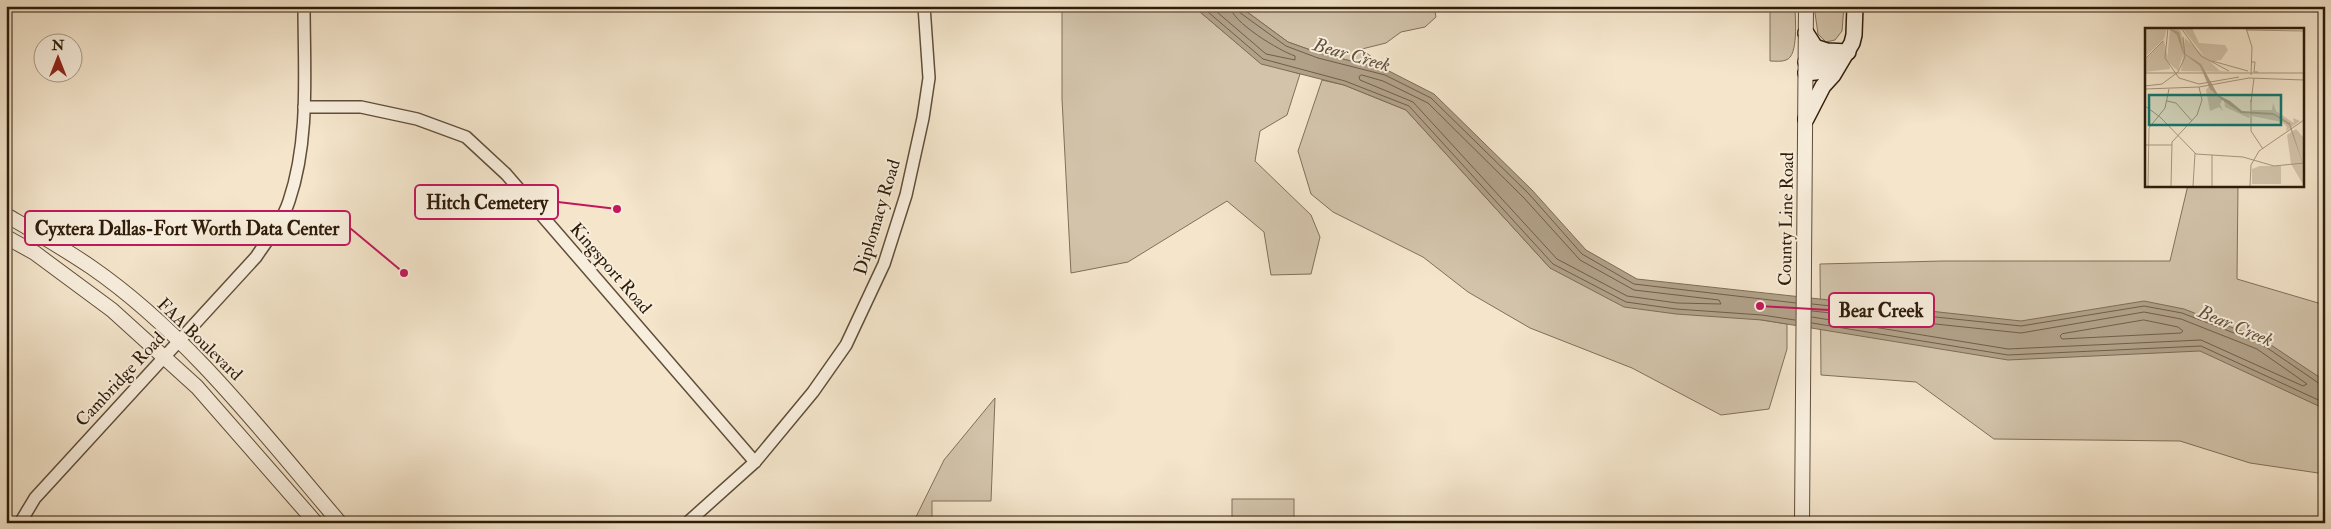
<svg xmlns="http://www.w3.org/2000/svg" width="2331" height="529" font-family="'IM FELL Double Pica',serif">
	<rect width="100%" height="100%" fill="#f4e5cb"/>
	<filter id="stains"><feTurbulence type="fractalNoise" baseFrequency=".004" numOctaves="4"/><feColorMatrix values="0 0 0 0 .2 0 0 0 0 .09 0 0 0 0 .02 0 0 0 .5 -.17"/></filter>
	<radialGradient id="worn" r=".72"><stop offset=".6" stop-color="#630" stop-opacity="0"/><stop offset="1" stop-color="#630" stop-opacity=".3"/></radialGradient>
	<g fill="#d2c3aa" stroke="#80705a">
		<path d="M1062 6H1193L1258 61 1300 74 1287 115 1260 131 1255 161 1311 215 1320 237 1311 274 1271 275 1264 232 1227 201 1128 262 1071 273 1062 99Z"/>
		<path d="M1239 6H1434L1436 17 1425 27 1401 32 1386 43 1362 49 1387 70 1319 53 1288 42Z"/>
		<path d="M1770 6H1795C1795 18 1799 56 1786 60 1782 62 1775 61 1770 61Z"/>
		<path d="M1814 6H1844L1842 31 1835 40 1826 42 1818 34Z"/>
		<path d="M1322 80 1344 85 1406 110 1550 268 1762 320 1787 324V349L1769 409 1721 415 1632 368 1530 328 1468 292 1423 257 1333 212 1311 194 1298 151Z"/>
		<path d="M2188 185H2238L2237 279 2325 305V474L2250 463 2180 441 1994 439 1916 382 1821 375 1820 264 1943 261H2170Z"/>
		<path d="M995 398 991 501H932V523H913L944 460Z"/>
		<rect x="1232" y="499" width="62" height="24"/>
	</g>
	<path fill="#b1a189" stroke="#7d6c56" d="M1193 6H1239L1288 42 1319 53 1387 70 1434 94 1532 190 1586 250 1637 279 2021 321 2144 301 2184 309 2262 339 2325 381V409L2200 351 2008 360 1762 320 1676 314 1624 307 1550 268 1406 110 1344 85 1261 64Z"/>
	<g fill="none" stroke-linecap="round" stroke-linejoin="round">
		<g stroke="#705e49" stroke-width="1">
			<path d="M1201 6 1263 59 1345 81 1409 106 1553 264 1626 302 1676 309 1762 315 1795 320"/>
			<path d="M1210 6 1266 54 1295 60V56C1280 51 1231 22 1230 6"/>
			<path d="M1236 6 1239 12 1286 46 1318 58 1385 75 1431 98 1529 194 1582 254 1634 284 1796 303"/>
			<path d="M1362 75 1383 81 1428 103 1524 198 1580 260 1634 290 1719 300 1721 304 1677 303 1627 296 1557 259 1413 102 1360 80 1359 77Z"/>
			<path d="M1812 304 2021 326 2144 306 2182 313 2260 343 2320 384 2325 385"/>
			<path d="M1812 317 2008 349 2201 340 2303 386 2307 384 2257 349 2181 319 2144 312 2021 333 1812 311"/>
			<path d="M2144 320 2178 327 2183 331 2181 333 2062 339 2060 336 2062 334Z"/>
			<path d="M1812 323 2008 355 2201 346 2325 403"/>
		</g>
		<defs>
			<g id="minor">
				<path d="M304 107H361L417 119 466 137 506 174 755 462"/>
				<path d="M20 523 35 498 256 257C268 239 282 222 289 201 310 139 304 71 304 6"/>
				<path d="M687 523 755 462 813 392 846 345 884 264 906 195 923 118 929 78 924 6"/>
			</g>
			<g id="tertiary">
				<path d="M6 215C35 232 63 248 91 267 187 333 264 434 340 523"/>
				<path d="M6 237 35 253 112 310 197 387 316 523"/>
				<path d="M1802 523 1806 6"/>
			</g>
			<g id="secondary">
				<path d="M1806 33 1815 47 1827 51 1848 52"/>
				<path d="M1806 62 1832 60 1840 57"/>
				<path d="M1806 73 1833 70 1839 63"/>
				<path d="M1806 119 1823 86 1833 75 1852 43 1854 35 1855 6"/>
			</g>
		</defs>
		<use href="#minor" stroke="#604e3a" stroke-width="14"/>
		<use href="#tertiary" stroke="#604e3a" stroke-width="16"/>
		<use href="#secondary" stroke="#2e1c09" stroke-width="18"/>
		<use href="#minor" stroke="#f8eedd" stroke-width="11"/>
		<use href="#tertiary" stroke="#f8eedd" stroke-width="14"/>
		<use href="#secondary" stroke="#f8eedd" stroke-width="15"/>
	</g>
	<g text-anchor="middle" stroke-width="4" stroke-linejoin="round" paint-order="stroke">
		<g font-size="18" fill="#2e1c09" stroke="#f8eedd">
			<text transform="translate(877 217) rotate(-73)" y="6">Diplomacy Road</text>
			<text transform="translate(1786 219) rotate(-89)" y="6">County Line Road</text>
			<text transform="translate(611 268) rotate(49)" y="6">Kingsport Road</text>
			<text transform="translate(200 339) rotate(44)" y="6">FAA Boulevard</text>
			<text transform="translate(120 379) rotate(-47)" y="6">Cambridge Road</text>
		</g>
		<g font-size="19" font-style="italic" fill="#62513c" stroke="#f8eedd">
			<text transform="translate(1352 54) rotate(16)" y="7">Bear Creek</text>
			<text transform="translate(2236 325) rotate(23)" y="7">Bear Creek</text>
		</g>
	</g>
	<g transform="translate(2145 28)">
		<rect width="159" height="159" fill="#f4e5cb"/>
		<path d="M0 0H22L19 11 0 29ZM25 0H35L40 20 33 43 22 33ZM37 0H47L54 15 80 17 83 22 76 32 64 34ZM40 10 75 43 87 44 36 43ZM19 12 25 41 0 44V32ZM64 58 78 71 75 76 78 83 74 79 65 83 61 62ZM79 72 92 82 105 86 104 90 80 79ZM128 75 131 83 149 95 148 90 155 93 141 103 142 99 137 94 107 88V82H127ZM151 101 159 110V158L146 136 142 107ZM115 138H136V156H107V141Z" fill="#d2c3aa"/>
		<path d="M23 0 34 4 39 25 56 36 73 67 85 73 97 83 128 85 145 95 159 139 144 97 129 87 96 85 76 71 65 61 55 38 38 25 32 7Z" fill="#b1a189"/>
		<path fill="none" stroke="#a5957d" stroke-width="1" d="M23 0 20 30 34 50 54 56 94 49M36 0 56 28 84 43M101 0 107 19 106 47M101 2 159 3M0 31 18 13M67 33 103 43M106 34H110L109 44H113M0 45H159M0 58 17 56 33 44 40 29 38 9M0 61 54 59 104 50 159 52M106 72V103L118 121M22 73 31 75 47 93M106 74 109 50M0 78 15 89 51 126 98 129 129 138 159 135M0 117H27M3 158 4 100 20 80 24 61M26 158 27 114 52 87 57 72 54 59M48 158 50 125M67 158V127M105 158 106 137 114 123 159 92"/>
		<path fill="#0f766e" fill-opacity="0.15" stroke="#0f766e" stroke-width="2.5" d="M4 67H136V97H4Z"/>
		<rect width="159" height="159" fill="none" stroke="#2e1c09" stroke-width="2.5"/>
	</g>
	<path fill="none" stroke="#c2185b" stroke-width="2" d="M617 209L558 202M404 273L350 228M1760 306L1829 310"/>
	<g fill="#c2185b" stroke="#f8eedd" stroke-width="2">
		<circle cx="617" cy="209" r="5"/>
		<circle cx="404" cy="273" r="5"/>
		<circle cx="1760" cy="306" r="5"/>
	</g>
	<g fill="#f8eedd" stroke="#c2185b" stroke-width="2">
		<rect x="415" y="185" width="143" height="34" rx="5"/>
		<rect x="25" y="211" width="325" height="34" rx="5"/>
		<rect x="1829" y="293" width="105" height="34" rx="5"/>
	</g>
	<g font-size="19" text-anchor="middle" font-weight="bold" fill="#2e1c09">
		<text x="487" y="209">Hitch Cemetery</text>
		<text x="187" y="235">Cyxtera Dallas-Fort Worth Data Center</text>
		<text x="1881" y="317">Bear Creek</text>
	</g>
	<rect width="2331" height="529" fill="none" stroke="#f4e5cb" stroke-width="25"/>
	<rect x="8" y="8" width="2316" height="514" fill="none" stroke="#2e1c09" stroke-width="2.5"/>
	<rect x="12" y="12" width="2306" height="504" fill="none" stroke="#2e1c09"/>
	<g transform="translate(58 58)"><circle r="24" fill="#f8eedd" stroke="#a79a88"/>
	<path d="M0-4L9 19L0 12L-9 19Z" fill="#8f2418"/>
	<text y="-8" font-size="14" font-weight="bold" text-anchor="middle" fill="#2e1c09">N</text>
	</g>
	<rect width="100%" height="100%" filter="url(#stains)"/>
	<rect width="100%" height="100%" fill="url(#worn)"/>
</svg>
